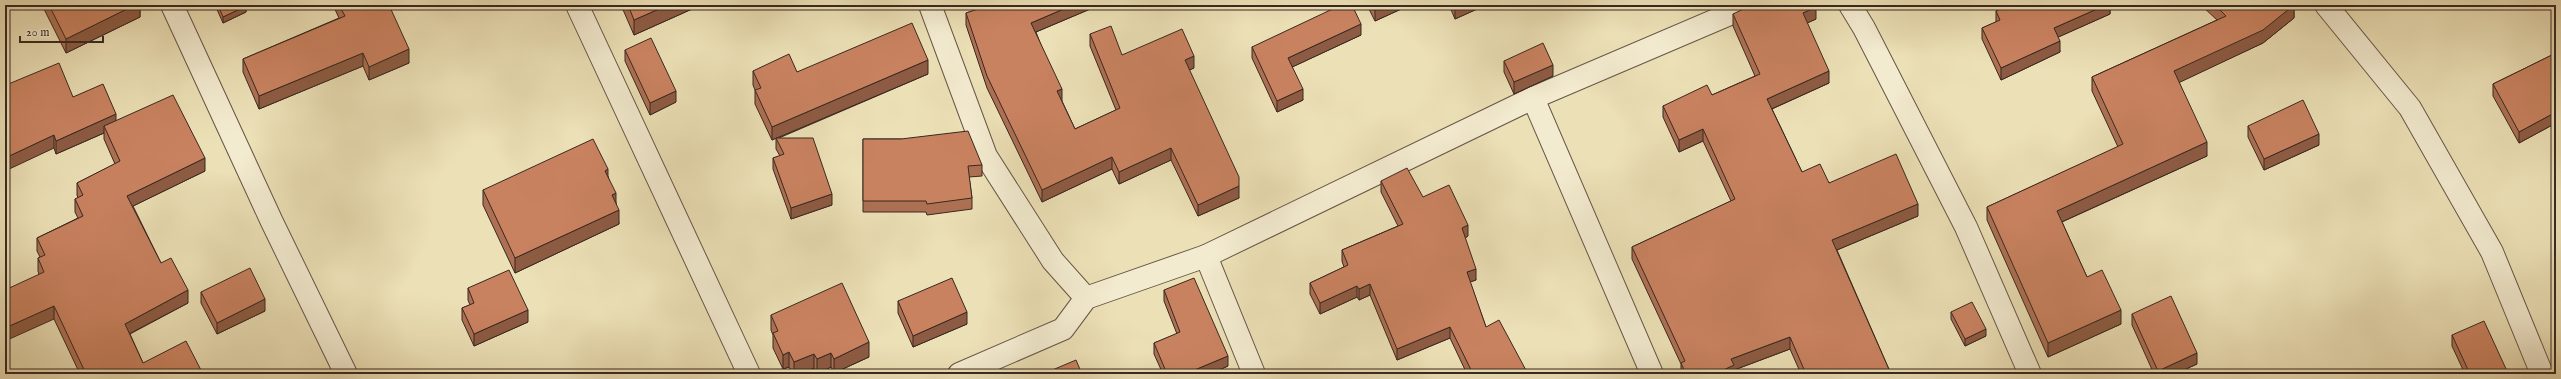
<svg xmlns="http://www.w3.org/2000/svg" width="2561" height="379" font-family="'IM FELL English',serif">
	<rect width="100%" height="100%" fill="#ece0b6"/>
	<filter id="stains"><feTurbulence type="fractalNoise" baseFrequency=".005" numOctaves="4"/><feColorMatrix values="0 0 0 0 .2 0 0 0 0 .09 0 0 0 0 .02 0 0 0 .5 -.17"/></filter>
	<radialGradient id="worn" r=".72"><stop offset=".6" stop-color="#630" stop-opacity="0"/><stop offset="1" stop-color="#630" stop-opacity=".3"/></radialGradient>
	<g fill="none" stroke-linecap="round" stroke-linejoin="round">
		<defs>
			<g id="minor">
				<path d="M172 5 272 222 346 374"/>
				<path d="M577 5 749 374"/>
				<path d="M930 5 986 156 1053 261 1086 298"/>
				<path d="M1850 5 1864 28 1966 227 2030 374"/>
				<path d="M1533 98 1652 374"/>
				<path d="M1206 256 1254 374"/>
				<path d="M959 374 1063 329 1086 298 1206 256 1533 98 1751 5"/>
			</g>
			<path id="tertiary" d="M2326 5 2410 108 2492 252 2542 374"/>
		</defs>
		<use href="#minor" stroke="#665646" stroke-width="24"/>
		<use href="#tertiary" stroke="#665646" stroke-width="24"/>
		<use href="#minor" stroke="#f3ebd0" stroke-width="22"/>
		<use href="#tertiary" stroke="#f3ebd0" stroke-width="22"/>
	</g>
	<g fill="#ad7053" stroke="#392821">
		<path d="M42 5H140V17L66 53Z"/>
		<path d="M215 5H246V12L223 23Z"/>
		<path d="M333 5H389L409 63 369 80 363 66 259 109 243 72V59L339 18Z"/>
		<path d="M621 5H701L634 35Z"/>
		<path d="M988 5H1095V7L1036 32 1062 101 1075 129 1116 110 1090 46V34L1122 55 1194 68 1189 70 1239 198 1198 216 1171 160 1119 184 1112 169 1042 202 987 88 966 25V13L989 6Z"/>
		<path d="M1367 5H1410L1375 21Z"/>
		<path d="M1449 5H1486L1455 19Z"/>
		<path d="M2110 5V14L2058 37 2060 52 2001 80 1982 39V28L1996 22V11Z"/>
		<path d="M2201 5H2294V18L2263 43 2179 82 2207 156 2062 222 2087 277 2121 324 2048 357 1987 220V207L2118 147 2092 91V77L2217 20Z"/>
		<path d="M1733 14 1816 19 1807 23 1829 83 1772 109 1802 172 1918 216 1837 250 1891 374H1801L1790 349 1734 370V374H1681V364L1632 259V247L1731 201 1703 141 1679 152 1663 117V106L1712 95 1755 76 1733 26Z"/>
		<path d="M1361 35 1292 67 1303 100 1277 112 1252 58V47Z"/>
		<path d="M625 50 676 102 650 115 625 61Z"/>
		<path d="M2556 53V123L2519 143 2493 96V84Z"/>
		<path d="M1504 61 1553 76 1514 94 1504 72Z"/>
		<path d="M753 71 797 72 928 74 779 138 832 205 791 219 773 169V158L780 156 776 149V138L772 140 755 104V90L753 85Z"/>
		<path d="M6 85 73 97 116 121 205 171 133 206 161 263 188 303 130 334 143 363 203 374H80L54 319 38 271V258L40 257 37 251V238L78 218 75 212V199L78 198 77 195V183L115 164 104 139V133L56 154 54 148Z"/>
		<path d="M2248 126 2319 145 2264 170 2248 137Z"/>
		<path d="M863 139H901L982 165V176L969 177 972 198V209L927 215 926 212H863Z"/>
		<path d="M608 176 616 203 619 224 515 273 483 205V190Z"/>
		<path d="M1381 181 1423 197 1468 236 1465 238 1476 280 1470 282 1486 327 1528 374H1467L1450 338 1397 360 1370 295 1359 300 1357 297 1320 314 1310 294V283L1344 267 1342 261V250L1398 226 1381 192Z"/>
		<path d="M468 288 528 322 474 346 462 320V308L470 305 468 300Z"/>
		<path d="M1164 290 1228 366 1210 374H1163L1154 354V343L1177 334 1164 301Z"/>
		<path d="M201 292 265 311 217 334 201 303Z"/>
		<path d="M898 301 967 324 913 347 898 313Z"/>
		<path d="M1951 312 1986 336 1965 346 1951 319Z"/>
		<path d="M2132 314 2197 364 2175 374H2154L2132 325Z"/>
		<path d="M771 315 869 357 834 373 831 367 817 374 814 368 801 374H792L789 367 783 369 773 348V335L771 330Z"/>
		<path d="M2452 335 2507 374H2465L2452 346Z"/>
	</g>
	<g fill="#8d5b43" stroke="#392821">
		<path d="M5 5H10L5 8Z"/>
		<path d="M135 5H140V17L66 53V39Z"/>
		<path d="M668 5H701L634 35V20Z"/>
		<path d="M1073 5H1095V7L1031 34V23Z"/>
		<path d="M1380 5H1410L1375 21V8Z"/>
		<path d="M1455 5H1486L1455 19Z"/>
		<path d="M2106 5H2110V14L2054 39V28Z"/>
		<path d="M2294 5V18L2263 43 2174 85V71Z"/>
		<path d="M246 6V12L223 23V17Z"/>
		<path d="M1816 7V19L1803 25V13Z"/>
		<path d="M1361 24V35L1288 69V58Z"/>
		<path d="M2060 41V52L2001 80V68Z"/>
		<path d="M409 49V63L369 80V67Z"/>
		<path d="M363 53V66L259 109V96Z"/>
		<path d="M1194 56V68L1185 72V60Z"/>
		<path d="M928 60V74L772 140V127Z"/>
		<path d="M1553 65V76L1514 94V82Z"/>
		<path d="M1829 71V83L1767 111V99Z"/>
		<path d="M1062 89V101L1057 103V91Z"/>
		<path d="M1303 89V100L1277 112V101Z"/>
		<path d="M676 91V102L650 115V103Z"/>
		<path d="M2556 112V123L2519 143V132Z"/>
		<path d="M116 114V127L104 126V133L56 154V141Z"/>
		<path d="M1703 129V141L1679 152V140Z"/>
		<path d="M2319 134V145L2264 170V159Z"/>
		<path d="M54 135V148L5 171V158Z"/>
		<path d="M2207 142V156L2057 224V211Z"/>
		<path d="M1171 148V160L1119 184V172Z"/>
		<path d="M1112 157V169L1042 202V190Z"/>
		<path d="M205 158V171L127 209V196Z"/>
		<path d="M608 169V184L605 171Z"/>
		<path d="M1239 186V198L1198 216V205Z"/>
		<path d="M616 193V208L612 195Z"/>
		<path d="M832 194V205L791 219V208Z"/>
		<path d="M1918 204V216L1832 252V240Z"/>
		<path d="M619 210V224L515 273V258Z"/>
		<path d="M1468 225V236L1462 240V228Z"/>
		<path d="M1476 269V280L1467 283V272Z"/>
		<path d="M1370 284V295L1359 300V289Z"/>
		<path d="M1357 286V297L1320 314V303Z"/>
		<path d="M188 290V303L125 336V324Z"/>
		<path d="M265 299V311L217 334V323Z"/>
		<path d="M54 306V319L5 341V328Z"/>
		<path d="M528 310V322L474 346V334Z"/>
		<path d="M2121 310V324L2048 357V343Z"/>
		<path d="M967 312V324L913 347V336Z"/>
		<path d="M1450 327V338L1397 360V349Z"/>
		<path d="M1986 329V336L1965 346V339Z"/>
		<path d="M1790 337V349L1734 370V374H1715L1731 359Z"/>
		<path d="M869 342V357L834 373V359Z"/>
		<path d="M789 352V367L783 369V355Z"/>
		<path d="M831 353V367L817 374V359Z"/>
		<path d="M2197 353V364L2175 374H2158V371Z"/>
		<path d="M814 354V368L801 374H794V362Z"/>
		<path d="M1228 356V366L1210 374H1185Z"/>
		<path d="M2507 371V374H2500Z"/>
	</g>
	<g fill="#c98260" stroke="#392821">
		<path d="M49 5H135L66 39Z"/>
		<path d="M218 5H246V6L223 17Z"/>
		<path d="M339 5H389L409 49 369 67 363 53 259 96 243 59 345 16Z"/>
		<path d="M628 5H668L634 20Z"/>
		<path d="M990 5H1073L1031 23 1062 89 1057 91 1075 129 1120 108 1090 34 1111 26 1122 55 1182 29 1194 56 1185 60 1239 177V186L1198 205 1171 148 1119 172 1112 157 1042 190 987 76 966 13Z"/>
		<path d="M1341 5H1352L1361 24 1288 58 1303 89 1277 101 1252 47Z"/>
		<path d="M1374 5H1380L1375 8Z"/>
		<path d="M1752 5H1815L1816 7 1803 13 1829 71 1767 99 1802 172 1820 164 1829 183 1896 154 1918 204 1832 240 1891 374H1806L1790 337 1731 359 1734 365 1715 374H1686L1681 363 1685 361 1632 247 1735 199 1703 129 1679 140 1663 106 1707 85 1712 95 1760 74 1733 14Z"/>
		<path d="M2010 5H2106L2054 28 2060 41 2001 68 1982 28 2000 20 1996 11Z"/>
		<path d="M2215 5H2294L2263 30 2174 71 2207 142 2057 211 2087 277 2102 270 2121 310 2048 343 1987 207 2123 144 2092 77 2226 16Z"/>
		<path d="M912 23 928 60 772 127 755 90 761 88 753 71 789 54 797 72Z"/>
		<path d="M651 38 676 91 650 103 625 50Z"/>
		<path d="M1543 43 1553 65 1514 82 1504 61Z"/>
		<path d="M2556 53V112L2519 132 2493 84Z"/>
		<path d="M59 63 73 97 103 84 116 114 56 141 54 135 5 158V83L6 85Z"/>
		<path d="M173 95 205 158 127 196 161 263 171 258 188 290 125 324 143 363 186 341 203 374H86L54 306 5 328V290L44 272 38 258 45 255 37 238 83 216 75 199 83 195 77 183 120 161 104 126Z"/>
		<path d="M2303 100 2319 134 2264 159 2248 126Z"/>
		<path d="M968 131 982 165 968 166 972 198 927 204 926 201H863V139H901Z"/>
		<path d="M776 138H813L832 194 791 208 773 158 784 154Z"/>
		<path d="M593 139 608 169 605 171 616 193 612 195 619 210 515 258 483 190Z"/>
		<path d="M1407 168 1423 197 1449 185 1468 225 1462 228 1476 269 1467 272 1486 327 1499 320 1528 374H1473L1450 327 1397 349 1370 284 1359 289 1357 286 1320 303 1310 283 1348 265 1342 250 1403 224 1381 181Z"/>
		<path d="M250 268 265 299 217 323 201 292Z"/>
		<path d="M509 270 528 310 474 334 462 308 474 303 468 288Z"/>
		<path d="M952 278 967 312 913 336 898 301Z"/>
		<path d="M1194 278 1228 356 1185 374H1167L1154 343 1180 332 1164 290Z"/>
		<path d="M842 283 869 342 834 359 831 353 817 359 814 354 794 362 789 352 783 355 773 333 778 331 771 315Z"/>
		<path d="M2171 296 2197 353 2158 371 2132 314Z"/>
		<path d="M1972 302 1986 329 1965 339 1951 312Z"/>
		<path d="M2484 321 2507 371 2500 374H2470L2452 335Z"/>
		<path d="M1076 360 1082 374H1051L1050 371Z"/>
	</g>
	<rect width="2561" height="379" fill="none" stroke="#ece0b6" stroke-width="20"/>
	<rect x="6" y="6" width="2549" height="367" fill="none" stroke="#392821" stroke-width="2"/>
	<rect x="10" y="10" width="2541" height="359" fill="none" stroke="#392821"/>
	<path d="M20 36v6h83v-6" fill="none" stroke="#392821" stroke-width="2"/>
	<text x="26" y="36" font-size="12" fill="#392821" stroke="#f3ebd0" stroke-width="3" paint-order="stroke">20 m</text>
	<rect width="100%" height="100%" filter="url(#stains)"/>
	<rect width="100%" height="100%" fill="url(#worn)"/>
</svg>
